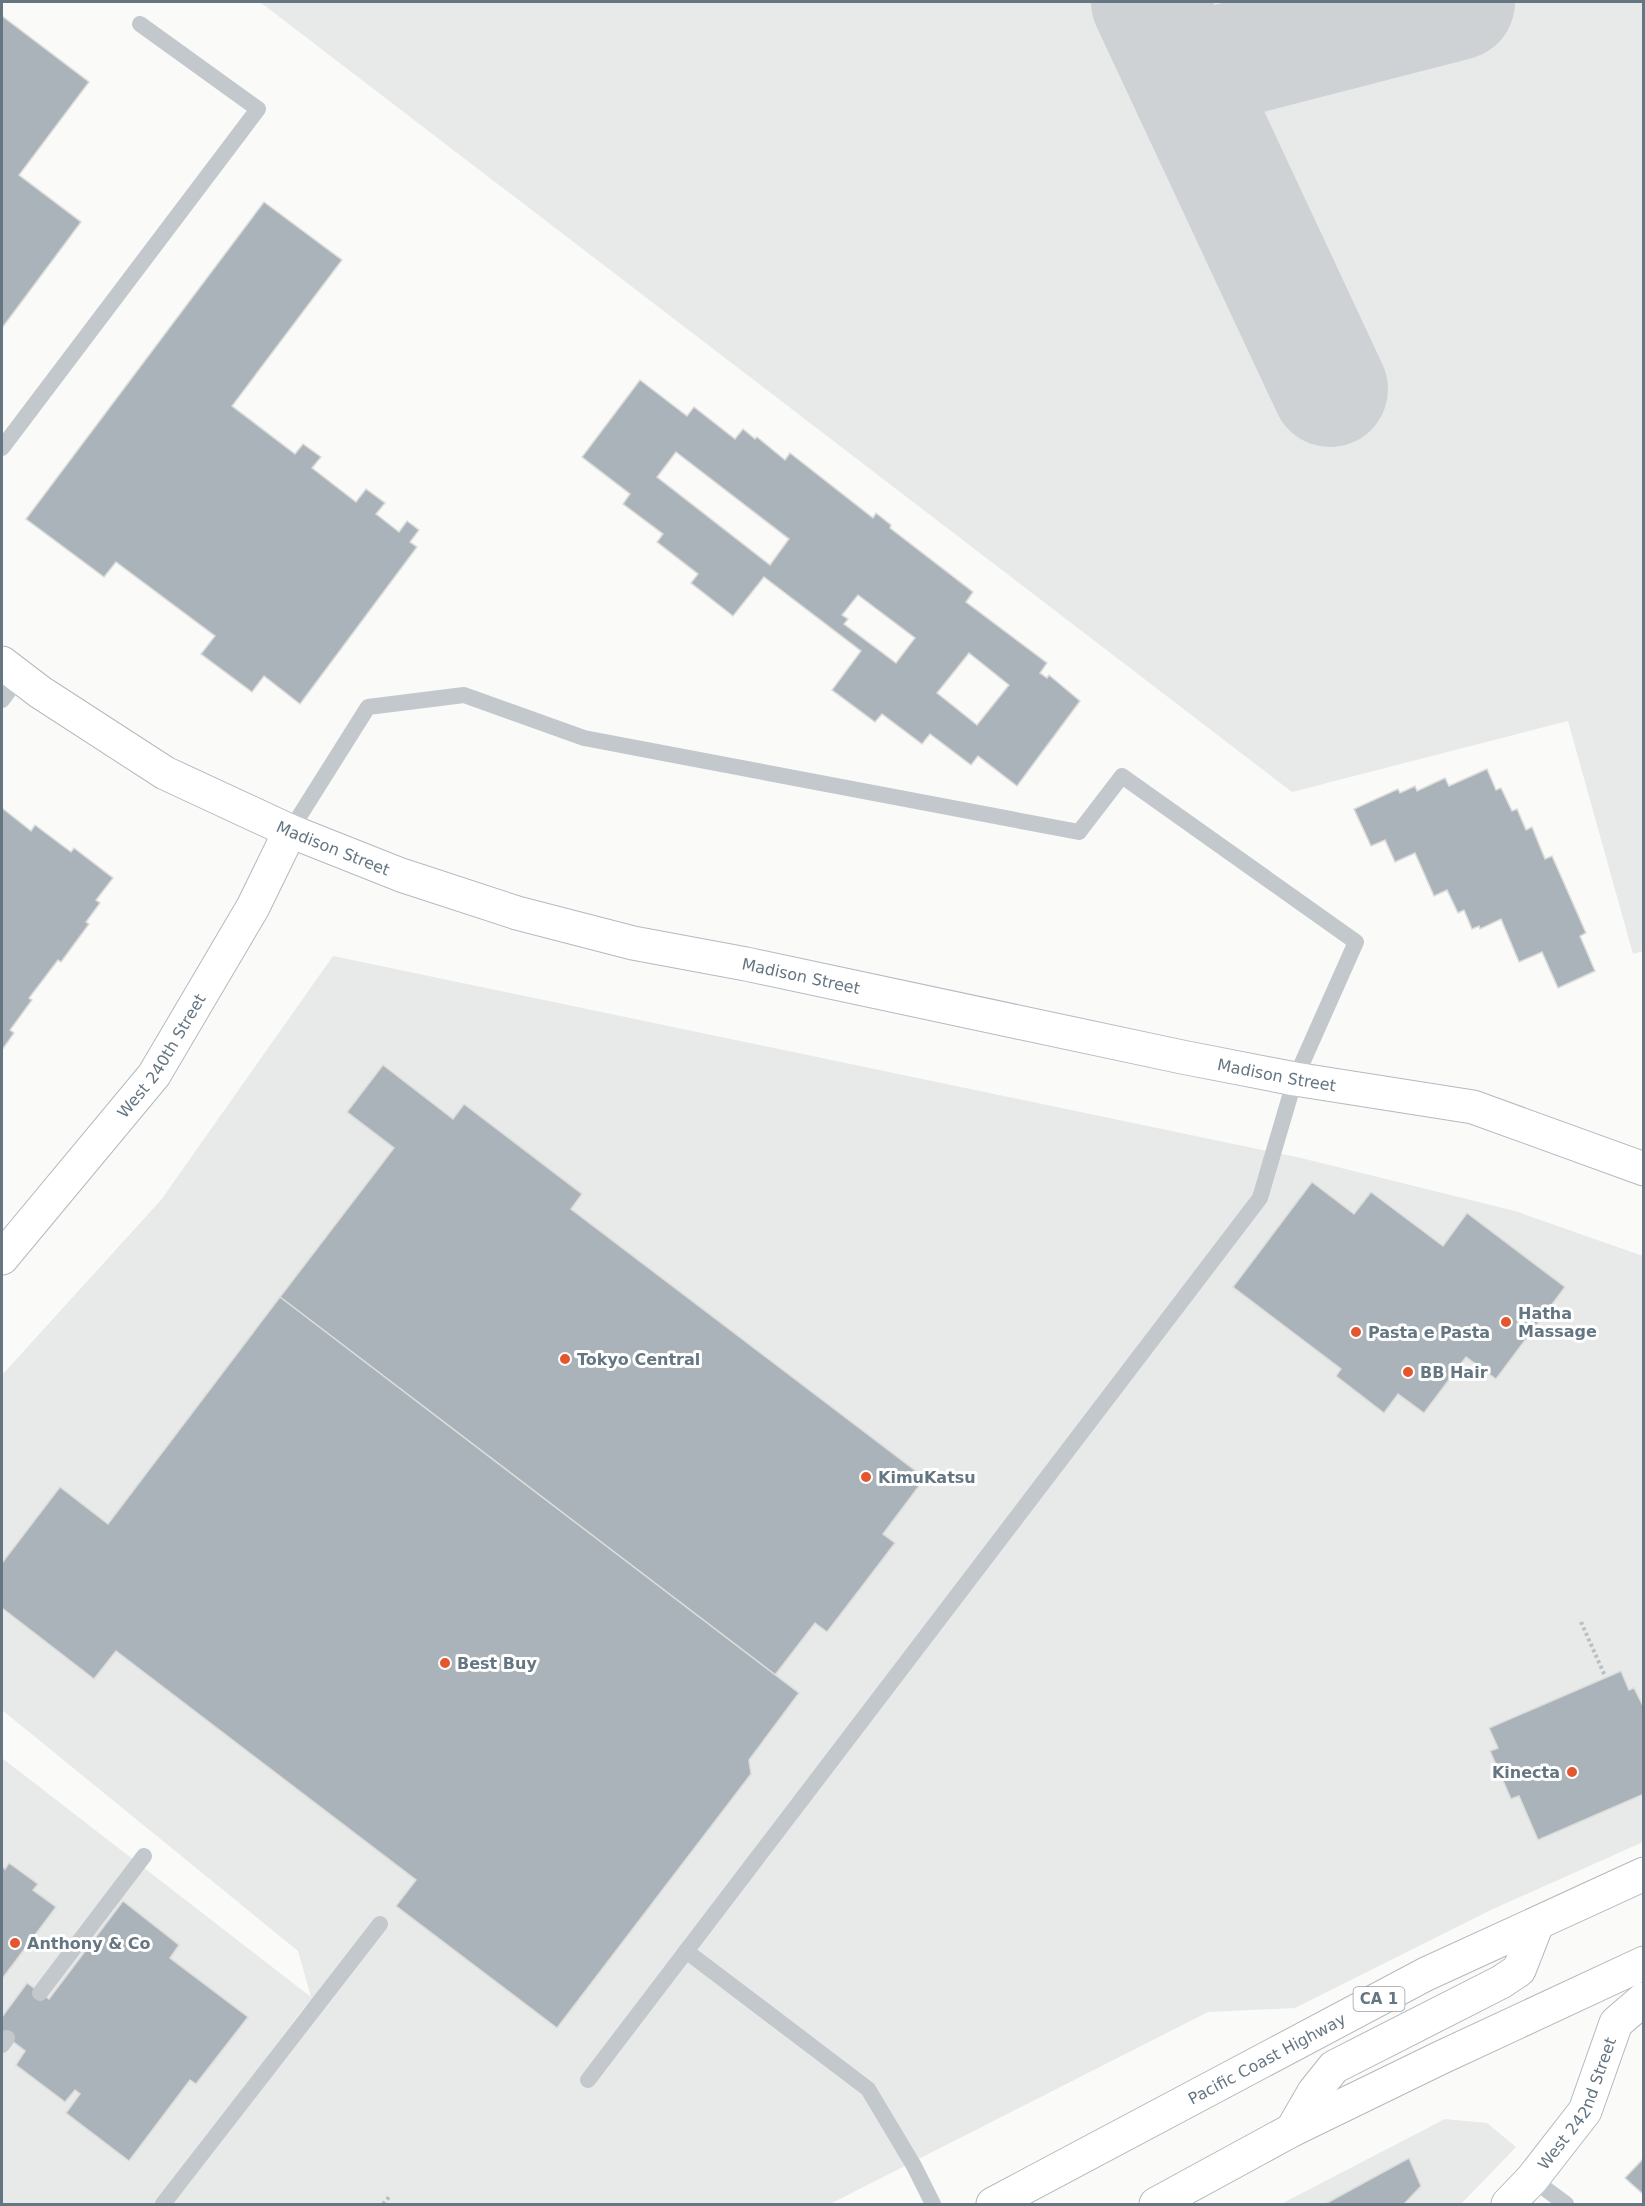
<svg xmlns="http://www.w3.org/2000/svg" width="1645" height="2206" font-family="'DejaVu Sans',sans-serif">
	<rect width="100%" height="100%" fill="#fafaf8"/>
	<g fill="#e8e9e9">
		<path d="M260 2H1643V951L1633 954 1568 721 1292 792Z"/>
		<path d="M333 956 1301 1158 1515 1211 1643 1256V1842L1491 1910 1295 2008 1208 2012 830 2204H172L310 2000 155 2204H2V1758L311 1997 298 1951 2 1710V1375L161 1200Z"/>
		<path d="M1445 2119 1487 2123 1516 2147 1461 2204H1281Z"/>
	</g>
	<g fill="none" stroke-linecap="round" stroke-linejoin="round">
		<g stroke="#ced2d4" stroke-width="116">
			<path d="M1149 2 1330 389"/>
			<path d="M1183 73 1457 2"/>
		</g>
	</g>
	<g fill="#aab3b9" stroke="#dcdcda" stroke-width="1.5" fill-rule="evenodd">
		<path d="M2 16 89 82 19 175 81 222 2 328Z"/>
		<path d="M264 202 342 260 232 406 295 454 303 444 321 457 312 468 356 502 366 489 385 503 376 514 399 532 407 521 419 530 410 542 417 547 300 704 264 676 252 692 201 654 215 636 116 562 104 577 26 519Z"/>
		<path d="M640 380 687 416 694 407 735 439 743 429 755 439 757 437 785 460 790 453 873 518 876 513 891 525 890 528 973 592 966 602 1047 663 1040 673 1047 678 1049 675 1080 701 1017 786 978 756 971 765 930 734 922 744 882 714 875 722 832 690 861 651 764 577 733 616 691 583 698 574 657 542 663 534 623 504 630 494 582 457ZM676 452 789 539 770 565 657 477ZM858 595 915 638 896 663 844 624 848 619 842 615ZM969 653 1009 685 977 725 937 693Z"/>
		<path d="M1487 769 1496 790 1501 788 1512 811 1517 809 1526 830 1532 827 1545 859 1552 856 1586 933 1580 936 1595 971 1558 988 1542 952 1519 962 1501 919 1480 929 1479 926 1472 929 1464 910 1458 913 1447 890 1434 896 1415 853 1395 862 1385 840 1371 846 1354 809 1398 789 1400 793 1415 786 1417 791 1445 778 1449 786Z"/>
		<path d="M2 808 31 831 35 825 71 852 74 848 113 878 96 900 100 903 86 922 89 924 61 962 58 960 29 998 32 1000 10 1030 14 1033 2 1050Z"/>
		<path d="M383 1065 453 1119 464 1104 582 1194 571 1209 925 1478 883 1534 895 1543 860 1589 827 1632 815 1623 775 1675 280 1297 394 1148 347 1112Z"/>
		<path d="M1312 1182 1354 1214 1371 1192 1443 1246 1467 1213 1565 1287 1496 1379 1466 1357 1424 1413 1398 1394 1384 1413 1336 1376 1341 1369 1233 1287Z"/>
		<path d="M280 1297 799 1693 749 1760 751 1774 557 2028 396 1906 416 1880 116 1651 94 1679 2 1608V1563L60 1487 108 1524Z"/>
		<path d="M1621 1671 1629 1690 1634 1688 1644 1708V1794L1538 1840 1519 1796 1511 1799 1490 1751 1498 1748 1489 1728Z"/>
		<path d="M9 1863 38 1884 33 1890 56 1907 2 1979V1866L5 1869Z"/>
		<path d="M123 1901 179 1945 170 1958 248 2017 196 2084 190 2080 129 2161 66 2113 80 2094 75 2090 65 2102 16 2065 25 2051 2 2033V2017L27 1983 49 1999Z"/>
		<path d="M1409 2158 1421 2186 1404 2204H1325Z"/>
		<path d="M1644 2158V2195L1625 2178Z"/>
	</g>
	<g fill="none" stroke-linecap="round" stroke-linejoin="round">
		<defs>
			<g id="secondary">
				<path id="s1" d="M2 663 40 692 165 773 290 831 401 875 517 913 633 943 746 964 1182 1057 1295 1079 1473 1107 1644 1169"/>
				<path id="s2" d="M2 1258 154 1075 253 907 290 831"/>
				<path id="s3" d="M1508 2204 1532 2179 1585 2111 1616 2023 1644 1999"/>
			</g>
			<g id="highway">
				<path d="M1292 2130 1314 2092 1334 2067 1501 1982 1519 1970 1537 1924"/>
				<path id="s4" d="M993 2204 1426 1974 1644 1874"/>
				<path d="M1156 2204 1292 2130 1440 2058 1644 1963"/>
			</g>
		</defs>
		<use href="#secondary" stroke="#b3babf" stroke-width="35"/>
		<use href="#highway" stroke="#b4b9bd" stroke-width="35"/>
		<g stroke="#bbbfc2" stroke-width="4" stroke-dasharray="3 3" stroke-linecap="butt">
			<path d="M1581 1622 1605 1676"/>
			<path d="M383 2204 390 2196"/>
		</g>
		<g stroke="#c3c8cc" stroke-width="16">
			<path d="M2 448 258 109 140 24"/>
			<path d="M2 700 19 677"/>
			<path d="M290 831 368 707 464 695 584 738 1079 832 1122 776 1356 942 1295 1079 1260 1198 588 2080"/>
			<path d="M686 1951 868 2089 914 2166 933 2204"/>
			<path d="M40 1993 144 1856"/>
			<path d="M2 2045 7 2038"/>
			<path d="M1532 2179 1566 2204"/>
			<path d="M163 2204 380 1924"/>
		</g>
		<use href="#secondary" stroke="#fff" stroke-width="33"/>
		<use href="#highway" stroke="#fff" stroke-width="33"/>
	</g>
	<g fill="#e4572e" stroke="#fff" stroke-width="2">
		<circle cx="1506" cy="1322" r="6"/>
		<circle cx="1356" cy="1332" r="6"/>
		<circle cx="565" cy="1359" r="6"/>
		<circle cx="1408" cy="1372" r="6"/>
		<circle cx="866" cy="1477" r="6"/>
		<circle cx="445" cy="1663" r="6"/>
		<circle cx="1572" cy="1772" r="6"/>
		<circle cx="15" cy="1943" r="6"/>
	</g>
	<g text-anchor="middle" stroke-width="6" stroke-linejoin="round" paint-order="stroke">
		<rect fill="#fff" stroke="#939fa8" stroke-width="1.5" x="1353.5" y="1987" width="51" height="24" rx="4.5"/>
		<g font-size="15" font-weight="bold" fill="#657683">
			<text x="1379" y="2004">CA 1</text>
		</g>
		<g font-size="16" fill="#657683" stroke="#fff">
			<text dy="6" stroke="none"><textPath href="#s1" startOffset="381">Madison Street</textPath></text>
			<text dy="6" stroke="none"><textPath href="#s1" startOffset="867">Madison Street</textPath></text>
			<text dy="6" stroke="none"><textPath href="#s2" startOffset="258">West 240th Street</textPath></text>
			<text dy="6" stroke="none"><textPath href="#s1" startOffset="1353">Madison Street</textPath></text>
			<text dy="6" stroke="none"><textPath href="#s4" startOffset="310">Pacific Coast Highway</textPath></text>
			<text dy="6" stroke="none"><textPath href="#s3" startOffset="124">West 242nd Street</textPath></text>
		</g>
		<g font-size="16" font-weight="bold" fill="#657683" stroke="#fff" text-anchor="start">
			<text x="1518" y="1319">Hatha<tspan x="1518" dy="18">Massage</tspan></text>
			<text x="1368" y="1338">Pasta e Pasta</text>
			<text x="577" y="1365">Tokyo Central</text>
			<text x="1420" y="1378">BB Hair</text>
			<text x="878" y="1483">KimuKatsu</text>
			<text x="457" y="1669">Best Buy</text>
			<text x="1560" y="1778" text-anchor="end">Kinecta</text>
			<text x="27" y="1949">Anthony &amp; Co</text>
		</g>
	</g>
	<rect width="1645" height="2206" fill="none" stroke="#657683" stroke-width="6"/>
</svg>
